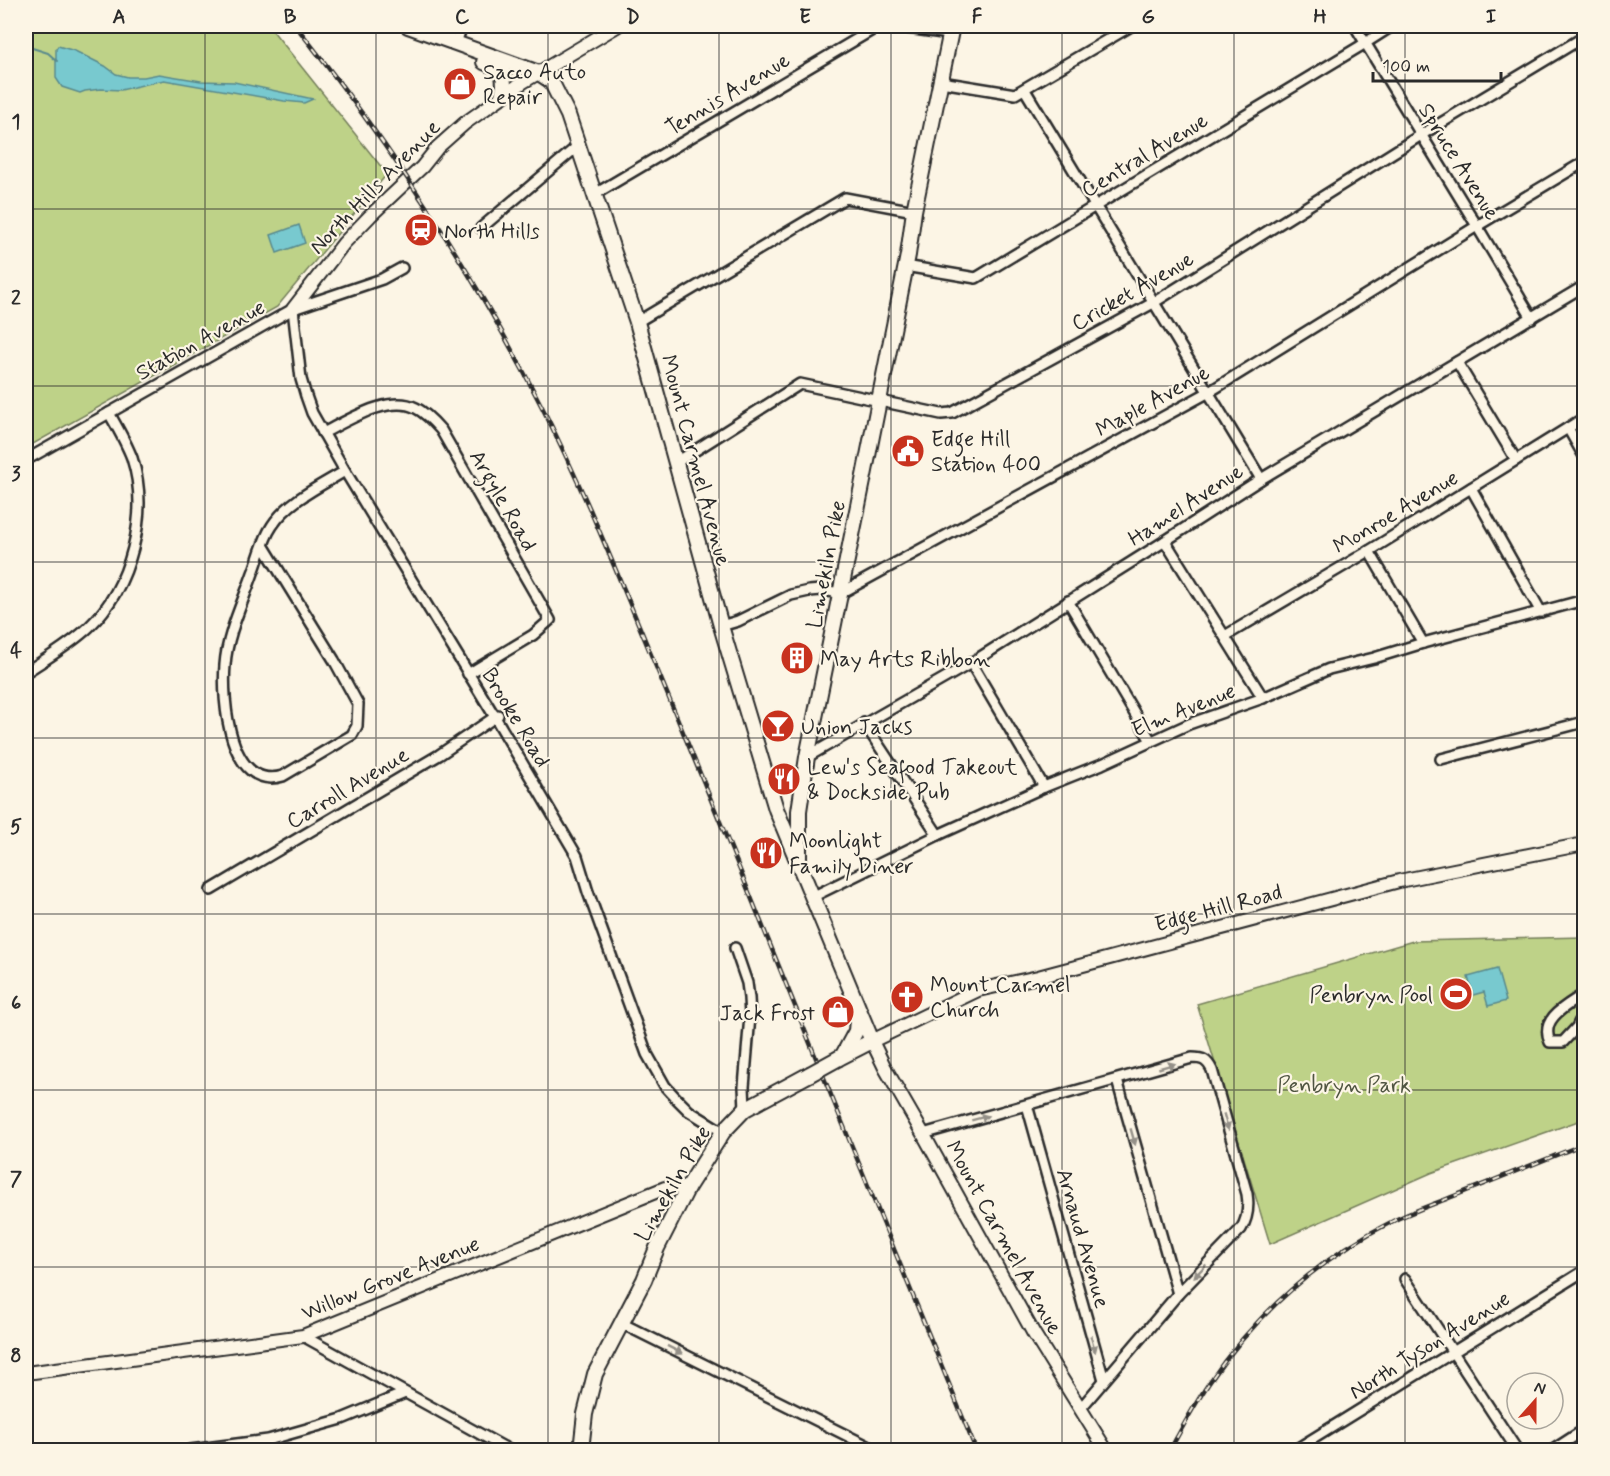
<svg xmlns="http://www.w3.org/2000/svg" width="1610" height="1476" font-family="Mynerve,sans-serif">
	<rect width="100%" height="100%" fill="#fcf5e5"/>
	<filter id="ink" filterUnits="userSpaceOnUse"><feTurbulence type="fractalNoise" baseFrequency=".0167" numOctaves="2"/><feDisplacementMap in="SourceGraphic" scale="12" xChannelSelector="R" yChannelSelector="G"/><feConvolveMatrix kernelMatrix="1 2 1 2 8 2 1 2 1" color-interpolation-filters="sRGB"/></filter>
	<g filter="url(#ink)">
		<g fill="#bed288" stroke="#747e5a" stroke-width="1.5">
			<path d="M26 26H269L387 174 277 307 26 448Z"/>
			<path d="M1584 937V1119L1431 1173 1270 1244 1197 1004 1413 941Z"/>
		</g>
		<g fill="#78c9cf" stroke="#598a8d" stroke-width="1.5">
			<path d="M58 46 75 51 105 66 116 74 128 77H144L159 74 201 81 234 82 313 99 304 103 284 101 164 80 121 90 101 89 85 91 80 93 62 87 56 78V49Z"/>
			<path d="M299 225 305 243 277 253 271 235Z"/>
			<path d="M1497 969 1506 1001 1488 1006 1484 992 1473 995 1468 977Z"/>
		</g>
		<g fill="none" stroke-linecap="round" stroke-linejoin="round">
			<path stroke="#598a8d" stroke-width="2" d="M26 46 48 53 57 61"/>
			<defs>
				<g id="minor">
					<path d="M893 26 950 34"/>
					<path d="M1355 26 1477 226 1532 318"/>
					<path d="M456 43 462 26"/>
					<path d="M941 82 1015 94 1131 26"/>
					<path d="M1025 90 1261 479"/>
					<path d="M595 194 879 26"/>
					<path d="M481 228 579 145"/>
					<path d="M905 266 976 278 1359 47 1392 26"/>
					<path d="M293 309 301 379 306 396 312 413 345 471 495 717 577 856 588 892 647 1054 665 1086 675 1097 689 1111 723 1132"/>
					<path d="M637 322 845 198 914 211"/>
					<path d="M1457 362 1516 460"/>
					<path d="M1568 428 1584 456"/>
					<path d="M323 433C347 421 389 394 416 408 426 413 434 422 441 430L550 620 533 635 468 674"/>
					<path d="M26 460 293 309 382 279 402 268"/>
					<path d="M677 462 800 384 941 414 952 413 1153 303 1421 135 1584 37"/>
					<path d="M1471 488 1541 612"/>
					<path d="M1165 541 1263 698"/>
					<path d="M263 545 334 660 358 704 357 726 352 735 283 776C229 792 222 700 225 665 227 634 243 602 253 573 259 558 263 539 272 526 288 501 320 486 345 471"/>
					<path d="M1369 551 1423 643"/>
					<path d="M1068 601 1151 741"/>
					<path d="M721 626 738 621 791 595 809 591 821 590 841 593 1209 392 1477 226 1584 162"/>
					<path d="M1225 636 1369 551 1584 418"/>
					<path d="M971 663 1044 787"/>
					<path d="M26 672C47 658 70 645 89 627 131 587 150 513 132 458 126 442 117 427 109 413"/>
					<path d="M864 723 938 835"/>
					<path d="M807 757 971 663 1165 541 1261 479 1584 286"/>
					<path d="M1441 759 1584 722"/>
					<path d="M211 890 439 755 498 715"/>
					<path d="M812 897 938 835 1044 787 1102 764 1189 724 1263 698 1329 669 1374 658 1423 643 1584 600"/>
					<path d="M735 948 747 983 749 998 750 1016 744 1087 745 1109"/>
					<path d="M1584 994C1568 1005 1539 1018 1550 1042H1563L1577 1027 1584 1013"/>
					<path d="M1117 1080 1178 1294"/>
					<path d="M1027 1105 1104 1380"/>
					<path d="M923 1134 1192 1058C1203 1058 1207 1060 1212 1070L1247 1194C1249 1207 1248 1218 1241 1229L1178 1294 1080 1409"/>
					<path d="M1405 1279 1517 1450"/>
					<path d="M623 1324 876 1450"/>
					<path d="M303 1336 509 1450"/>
					<path d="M190 1450 268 1440 342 1419 405 1393"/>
					<path d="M1295 1450 1584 1271"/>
					<path d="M1553 1450 1584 1430"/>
				</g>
				<g id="tertiary">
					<path d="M293 309 344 243 370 216 422 167 438 147 465 123 523 82 617 26"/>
					<path d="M26 1373 303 1336 643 1197 665 1188 688 1187"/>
					<path d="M1106 1450 1034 1334 926 1139 885 1068 872 1041 978 990 1038 977 1399 881 1584 844"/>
				</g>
				<g id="secondary">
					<path d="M408 26 539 73 551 81 568 115 637 322 721 626 776 809 872 1041 839 1058"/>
					<path d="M484 62 498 68 503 72 504 85 502 96"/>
					<path d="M799 858V811L807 757 863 481 908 255 914 211 952 26"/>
					<path d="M843 1055 856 1031 858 1009"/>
					<path d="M581 1450 585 1414 595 1374 644 1280 657 1248 688 1187 723 1132 745 1109 810 1074"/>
				</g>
			</defs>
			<use href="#minor" stroke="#2b2b2b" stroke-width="14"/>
			<use href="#tertiary" stroke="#2b2b2b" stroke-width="16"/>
			<use href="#secondary" stroke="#2b2b2b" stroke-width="18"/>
			<use href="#minor" stroke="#fcf5e5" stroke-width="9"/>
			<use href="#tertiary" stroke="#fcf5e5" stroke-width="12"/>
			<use href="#secondary" stroke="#fcf5e5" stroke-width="14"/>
			<defs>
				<g id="rail">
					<path d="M296 26C390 145 473 271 542 407 580 482 612 561 645 640 677 718 710 796 742 875 819 1067 898 1259 976 1450"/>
					<path d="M1170 1450C1182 1428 1194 1405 1209 1383 1255 1315 1320 1257 1395 1220 1414 1211 1434 1204 1454 1196 1497 1179 1541 1161 1584 1144"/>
				</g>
			</defs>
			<use href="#rail" stroke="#2b2b2b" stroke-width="4.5"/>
			<use href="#rail" stroke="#fcf5e5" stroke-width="2" stroke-dasharray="7" stroke-linecap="butt"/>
			<defs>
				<path id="secondary-bridge" d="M810 1074 839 1058"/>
			</defs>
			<use href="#secondary-bridge" stroke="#2b2b2b" stroke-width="18" stroke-linecap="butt"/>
			<use href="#secondary-bridge" stroke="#fcf5e5" stroke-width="14"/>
		</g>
		<defs><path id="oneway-solid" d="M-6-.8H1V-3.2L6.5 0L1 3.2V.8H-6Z" transform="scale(1.5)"/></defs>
		<g fill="#949088">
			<use href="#oneway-solid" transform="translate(1167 1066) rotate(-16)"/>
			<use href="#oneway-solid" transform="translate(980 1118) rotate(-15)"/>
			<use href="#oneway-solid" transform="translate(1226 1122) rotate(74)"/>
			<use href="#oneway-solid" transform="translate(1133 1137) rotate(74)"/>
			<use href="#oneway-solid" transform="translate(1200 1271) rotate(134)"/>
			<use href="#oneway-solid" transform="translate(1093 1344) rotate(74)"/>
			<use href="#oneway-solid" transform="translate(675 1350) rotate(27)"/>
		</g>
	</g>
	<path fill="none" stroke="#2b2b2b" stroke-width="1.5" stroke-opacity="0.55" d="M205 26V1450M376 26V1450M548 26V1450M719 26V1450M891 26V1450M1062 26V1450M1234 26V1450M1405 26V1450M26 209H1584M26 386H1584M26 562H1584M26 738H1584M26 914H1584M26 1090H1584M26 1267H1584"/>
	<defs>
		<symbol id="shop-disc" viewBox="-11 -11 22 22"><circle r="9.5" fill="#c8321e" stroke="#fcf5e5"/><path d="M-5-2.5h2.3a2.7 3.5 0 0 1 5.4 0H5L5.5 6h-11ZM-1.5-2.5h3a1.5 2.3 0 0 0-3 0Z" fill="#fff"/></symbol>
		<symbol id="station-disc" viewBox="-11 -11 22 22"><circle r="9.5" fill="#c8321e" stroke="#fcf5e5"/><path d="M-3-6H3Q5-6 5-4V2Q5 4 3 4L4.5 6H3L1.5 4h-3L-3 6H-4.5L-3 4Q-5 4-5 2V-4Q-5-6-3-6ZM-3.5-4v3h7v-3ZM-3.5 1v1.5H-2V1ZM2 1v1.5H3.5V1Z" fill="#fff"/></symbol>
		<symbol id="civic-disc" viewBox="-11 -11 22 22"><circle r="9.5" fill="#c8321e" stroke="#fcf5e5"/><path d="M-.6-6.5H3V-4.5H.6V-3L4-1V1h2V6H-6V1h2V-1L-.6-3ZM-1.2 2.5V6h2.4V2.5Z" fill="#fff"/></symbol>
		<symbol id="building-disc" viewBox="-11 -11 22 22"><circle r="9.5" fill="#c8321e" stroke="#fcf5e5"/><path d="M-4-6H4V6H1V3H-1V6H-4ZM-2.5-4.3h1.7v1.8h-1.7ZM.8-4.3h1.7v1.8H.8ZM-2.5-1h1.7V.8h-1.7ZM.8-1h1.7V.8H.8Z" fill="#fff"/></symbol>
		<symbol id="bar-disc" viewBox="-11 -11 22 22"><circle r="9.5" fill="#c8321e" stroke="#fcf5e5"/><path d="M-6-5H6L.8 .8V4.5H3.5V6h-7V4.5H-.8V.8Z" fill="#fff"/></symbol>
		<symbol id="restaurant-disc" viewBox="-11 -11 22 22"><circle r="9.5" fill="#c8321e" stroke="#fcf5e5"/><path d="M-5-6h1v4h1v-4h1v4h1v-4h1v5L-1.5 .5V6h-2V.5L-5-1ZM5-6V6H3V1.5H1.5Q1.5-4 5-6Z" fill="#fff"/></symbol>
		<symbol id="stadium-disc" viewBox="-11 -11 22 22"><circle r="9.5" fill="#c8321e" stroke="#fcf5e5"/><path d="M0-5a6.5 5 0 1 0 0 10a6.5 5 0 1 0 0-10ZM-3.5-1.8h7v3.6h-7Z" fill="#fff"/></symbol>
		<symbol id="church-disc" viewBox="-11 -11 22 22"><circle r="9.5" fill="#c8321e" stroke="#fcf5e5"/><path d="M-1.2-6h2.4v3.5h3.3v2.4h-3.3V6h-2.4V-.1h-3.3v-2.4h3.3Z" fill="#fff"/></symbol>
	</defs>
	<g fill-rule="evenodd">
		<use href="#shop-disc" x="441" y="65" width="38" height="38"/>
		<use href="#station-disc" x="402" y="211" width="38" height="38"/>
		<use href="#civic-disc" x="889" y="432" width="38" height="38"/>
		<use href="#building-disc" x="778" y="639" width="38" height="38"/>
		<use href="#bar-disc" x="759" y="707" width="38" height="38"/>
		<use href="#restaurant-disc" x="765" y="760" width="38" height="38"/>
		<use href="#restaurant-disc" x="747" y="834" width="38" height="38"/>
		<use href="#stadium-disc" x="1437" y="975" width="38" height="38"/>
		<use href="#church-disc" x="888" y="978" width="38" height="38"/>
		<use href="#shop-disc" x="819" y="993" width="38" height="38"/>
	</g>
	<g text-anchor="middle" stroke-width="4.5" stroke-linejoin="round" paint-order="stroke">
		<g font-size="22" fill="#2b2b2b" stroke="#fcf5e5" text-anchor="start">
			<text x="483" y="79">Sacco Auto<tspan x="483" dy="25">Repair</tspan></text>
			<text x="444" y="238">North Hills</text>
			<text x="931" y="446">Edge Hill<tspan x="931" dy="25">Station 400</tspan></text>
			<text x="820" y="666">May Arts Ribbon</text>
			<text x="801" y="734">Union Jacks</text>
			<text x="807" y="774">Lew's Seafood Takeout<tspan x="807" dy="25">&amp; Dockside Pub</tspan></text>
			<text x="789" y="848">Moonlight<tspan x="789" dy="25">Family Diner</tspan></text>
			<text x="930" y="992">Mount Carmel<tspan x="930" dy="25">Church</tspan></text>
			<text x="1433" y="1002" text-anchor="end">Penbryn Pool</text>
			<text x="815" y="1020" text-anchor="end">Jack Frost</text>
		</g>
		<g font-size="22" fill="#2b2b2b" stroke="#fcf5e5">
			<text transform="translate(727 93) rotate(-31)" y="8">Tennis Avenue</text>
			<text transform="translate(1144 154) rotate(-31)" y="8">Central Avenue</text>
			<text transform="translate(1460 161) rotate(58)" y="8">Spruce Avenue</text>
			<text transform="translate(374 186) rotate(-46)" y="8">North Hills Avenue</text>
			<text transform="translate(1132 290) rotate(-30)" y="8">Cricket Avenue</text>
			<text transform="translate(200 339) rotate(-29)" y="8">Station Avenue</text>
			<text transform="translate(1152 400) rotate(-29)" y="8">Maple Avenue</text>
			<text transform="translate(697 460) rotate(75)" y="8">Mount Carmel Avenue</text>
			<text transform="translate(504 500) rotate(60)" y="8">Argyle Road</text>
			<text transform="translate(1185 504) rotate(-33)" y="8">Hamel Avenue</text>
			<text transform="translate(1395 511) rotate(-31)" y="8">Monroe Avenue</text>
			<text transform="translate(825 564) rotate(-79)" y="8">Limekiln Pike</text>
			<text transform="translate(1183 709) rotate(-22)" y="8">Elm Avenue</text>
			<text transform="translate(517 717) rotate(59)" y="8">Brooke Road</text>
			<text transform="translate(347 787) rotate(-31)" y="8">Carroll Avenue</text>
			<text transform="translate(1218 907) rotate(-15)" y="8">Edge Hill Road</text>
			<text transform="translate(672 1183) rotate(-60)" y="8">Limekiln Pike</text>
			<text transform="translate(1005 1237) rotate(61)" y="8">Mount Carmel Avenue</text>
			<text transform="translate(1084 1238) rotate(74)" y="8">Arnaud Avenue</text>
			<text transform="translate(390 1277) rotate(-22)" y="8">Willow Grove Avenue</text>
			<text transform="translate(1429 1344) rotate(-32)" y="8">North Tyson Avenue</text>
		</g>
		<g font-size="22" fill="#505542" stroke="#fcf5e5">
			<text x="1344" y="1092">Penbryn Park</text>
		</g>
	</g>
	<rect width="1610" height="1476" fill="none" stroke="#fcf5e5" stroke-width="66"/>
	<g transform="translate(1535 1401) rotate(21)"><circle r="28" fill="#fcf5e5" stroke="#a8a49b" stroke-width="1.5"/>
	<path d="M0-4.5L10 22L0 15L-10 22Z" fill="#c8321e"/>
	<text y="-9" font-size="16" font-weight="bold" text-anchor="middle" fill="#2b2b2b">N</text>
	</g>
	<path d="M1373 72v9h128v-9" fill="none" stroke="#2b2b2b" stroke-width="3"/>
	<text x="1382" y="72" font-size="18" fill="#2b2b2b" stroke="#fcf5e5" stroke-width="4.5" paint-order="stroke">100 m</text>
	<rect x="33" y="33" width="1544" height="1410" fill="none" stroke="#2b2b2b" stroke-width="2"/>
	<g font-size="20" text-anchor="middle" font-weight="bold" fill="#2b2b2b">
		<text x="119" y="23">A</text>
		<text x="290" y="23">B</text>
		<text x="462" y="23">C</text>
		<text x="633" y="23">D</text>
		<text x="805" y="23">E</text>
		<text x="977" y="23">F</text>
		<text x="1148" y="23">G</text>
		<text x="1320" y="23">H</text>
		<text x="1491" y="23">I</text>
		<text x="16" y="128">1</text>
		<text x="16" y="304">2</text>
		<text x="16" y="480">3</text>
		<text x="16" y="657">4</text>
		<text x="16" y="833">5</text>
		<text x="16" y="1009">6</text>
		<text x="16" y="1185">7</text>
		<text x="16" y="1362">8</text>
	</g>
</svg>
